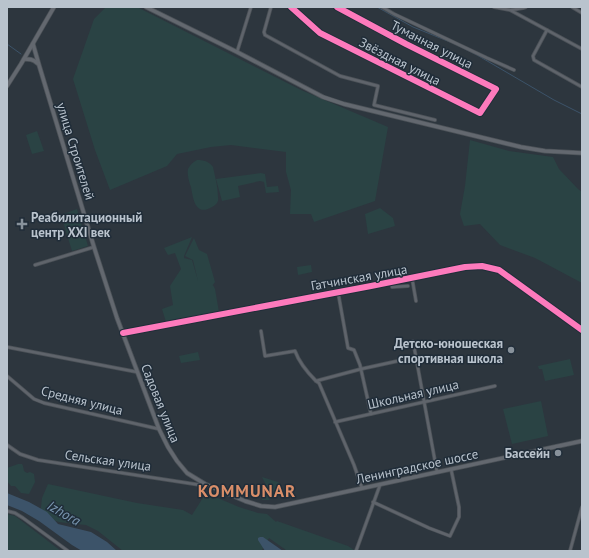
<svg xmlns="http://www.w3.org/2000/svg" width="589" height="558" font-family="'PT Sans',sans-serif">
	<rect width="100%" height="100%" fill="#2d363e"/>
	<g fill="#2a4344">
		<path d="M106 7H137L301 90 388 127 375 201 314 222 311 214H290L291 190 286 172V152L231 145 211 147 177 154 167 166 110 190 95 150 73 79 94 19Z"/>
		<path d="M37 131 44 151 32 154 26 135Z"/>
		<path d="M470 140 509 151 553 157 559 169 578 189 582 192V283L535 258 500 245 480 224 464 226 460 214 465 186Z"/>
		<path d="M197 160C203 160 209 161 213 167 215 177 218 187 218 197 219 202 216 205 212 207 195 217 193 198 191 187 189 182 187 174 188 169 190 165 193 162 197 160Z"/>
		<path d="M261 173 265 174 267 187 278 186 279 192 266 193 264 182 260 181 238 186 240 197 222 201 216 179Z"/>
		<path d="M380 208 393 218 395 226 368 234 365 214Z"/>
		<path d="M77 209 88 246 72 251 61 215Z"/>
		<path d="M192 237 184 256V258L192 260 198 281 193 260 185 256 194 238 199 250 207 254 215 282 212 286 213 285 215 289 219 312 166 322 162 309 173 305 170 286 181 269 175 253 168 255 164 248Z"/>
		<path d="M311 265 312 272 298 275 297 267Z"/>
		<path d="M198 352 200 360 181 363 179 356Z"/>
		<path d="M570 359 574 375 545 381 542 369H539L538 366Z"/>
		<path d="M541 401 548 436 512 444 503 409Z"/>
		<path d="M18 464H22L23 466 24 471 27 473 30 472 34 474 35 482 29 494 21 493 15 486H11L7 481V468Z"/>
		<path d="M262 477 278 482 281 485 273 492 274 494 269 500H262L260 491 265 489 267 487Z"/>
		<path d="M48 484 137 503 183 510 192 515 206 493 239 507 258 513 267 514 276 522 277 521 348 546 354 550 353 551H290L286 550 269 538 262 550 263 551H123L98 531 86 525 59 522 40 516 42 498Z"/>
		<path d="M7 514 15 516 61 551H8L7 550Z"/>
	</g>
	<g fill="#3c5369">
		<path d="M7 493 29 502 47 512 58 524 91 532 107 542 117 551H82L72 545 39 521 22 511 7 505Z"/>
		<path d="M260 537H263L283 551H265L258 540V538Z"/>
	</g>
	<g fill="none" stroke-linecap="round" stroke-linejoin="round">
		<g stroke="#3c5369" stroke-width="1">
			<path d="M377 7 413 27 455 44 477 55 554 100 582 114"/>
			<path d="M7 44 21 54"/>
		</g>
		<defs>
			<g id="street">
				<path d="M271 7 264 32 265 35 340 76 378 86 374 105 435 120"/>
				<path d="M291 7 320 33 480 113 496 89 406 44 337 7"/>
				<path d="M382 7 394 14 487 58 514 70"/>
				<path d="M494 7 510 10 582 49"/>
				<path d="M572 7 582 13"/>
				<path d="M511 10 523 8 526 7"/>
				<path d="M547 30 533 56 534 60 582 87"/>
				<path d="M237 52 251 7"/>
				<path d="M35 265 94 247"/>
				<path d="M412 278 416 301"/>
				<path d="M392 287 408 286"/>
				<path d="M338 292 348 348 354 350 360 365 371 414"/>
				<path d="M261 331 265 356 295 351C299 362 307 372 316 381L361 369 416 357"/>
				<path d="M413 341 437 472"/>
				<path d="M7 347 137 372"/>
				<path d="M7 376 34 399 44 403 159 429"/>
				<path d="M316 381 319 383 354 465 362 488"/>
				<path d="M335 422 495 386"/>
				<path d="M7 445 20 454 38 460 207 486"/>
				<path d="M373 502 429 528 450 536 459 517V507L451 469"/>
				<path d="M7 511 15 513 23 518 68 551"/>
				<path d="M356 551 380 485"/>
				<path d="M570 551 582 507"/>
			</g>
			<g id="secondary">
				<path d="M146 7 237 52 323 97 344 104 521 147 545 151 582 153"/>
				<path d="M33 44 39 65 94 247 117 318 159 429 168 447 177 461 187 473 205 484 245 501 261 506 275 507 582 441"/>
				<path d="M24 59C29 59 33 59 37 63"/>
				<path d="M7 86 21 64 54 7"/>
				<path d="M123 333 371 286 465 267 482 266 499 270 582 330"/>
			</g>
		</defs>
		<use href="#street" stroke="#4c5258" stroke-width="4"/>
		<use href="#secondary" stroke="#4c5258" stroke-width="5"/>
		<use href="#street" stroke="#5f646b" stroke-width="2.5"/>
		<use href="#secondary" stroke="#63686f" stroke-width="3.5"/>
		<defs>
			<g id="cycleway">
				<path d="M291 7 320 33 480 113 496 89 406 44 337 7"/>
				<path d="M123 333 371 286 465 267 482 266 499 270 582 330"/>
			</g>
		</defs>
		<use href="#cycleway" stroke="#202d39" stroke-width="8"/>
		<use href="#cycleway" stroke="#fd7abc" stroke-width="6"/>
	</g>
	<g fill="#88929b" stroke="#202d39" stroke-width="1.5">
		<path d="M20 218h4v4h4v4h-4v4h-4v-4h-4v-4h4z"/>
		<circle cx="511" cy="350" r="4"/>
		<circle cx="558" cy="453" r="4"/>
	</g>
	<g text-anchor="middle" stroke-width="3" stroke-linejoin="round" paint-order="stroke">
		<g font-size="13" fill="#b9c3cd" stroke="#202d39">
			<text transform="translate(432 44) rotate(27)" y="5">Туманная улица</text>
			<text transform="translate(400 61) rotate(27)" y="5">Звёздная улица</text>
			<text transform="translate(76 151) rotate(73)" y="5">улица Строителей</text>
			<text transform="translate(359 277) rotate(-10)" y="5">Гатчинская улица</text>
			<text transform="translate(413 394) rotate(-13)" y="5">Школьная улица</text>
			<text transform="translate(82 400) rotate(14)" y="5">Средняя улица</text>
			<text transform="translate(161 403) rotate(68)" y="5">Садовая улица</text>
			<text transform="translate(108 460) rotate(8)" y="5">Сельская улица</text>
			<text transform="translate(417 466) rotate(-12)" y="5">Ленинградское шоссе</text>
		</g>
		<g font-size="13" font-weight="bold" fill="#b9c3cd" stroke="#202d39" text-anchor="end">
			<text x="31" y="222" text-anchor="start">Реабилитационный<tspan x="31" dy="15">центр ХХI век</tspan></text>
			<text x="503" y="348">Детско-юношеская<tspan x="503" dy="15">спортивная школа</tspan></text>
			<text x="550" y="458">Бассейн</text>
		</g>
		<g font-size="14" font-style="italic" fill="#7996b0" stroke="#202d39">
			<text transform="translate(64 513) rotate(30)" y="5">Izhora</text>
		</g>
		<g font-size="17" font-weight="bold" letter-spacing="1" fill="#d98e69" stroke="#202d39">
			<text x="247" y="497">KOMMUNAR</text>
		</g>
	</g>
	<rect width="589" height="558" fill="none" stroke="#b9c3cd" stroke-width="16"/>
</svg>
